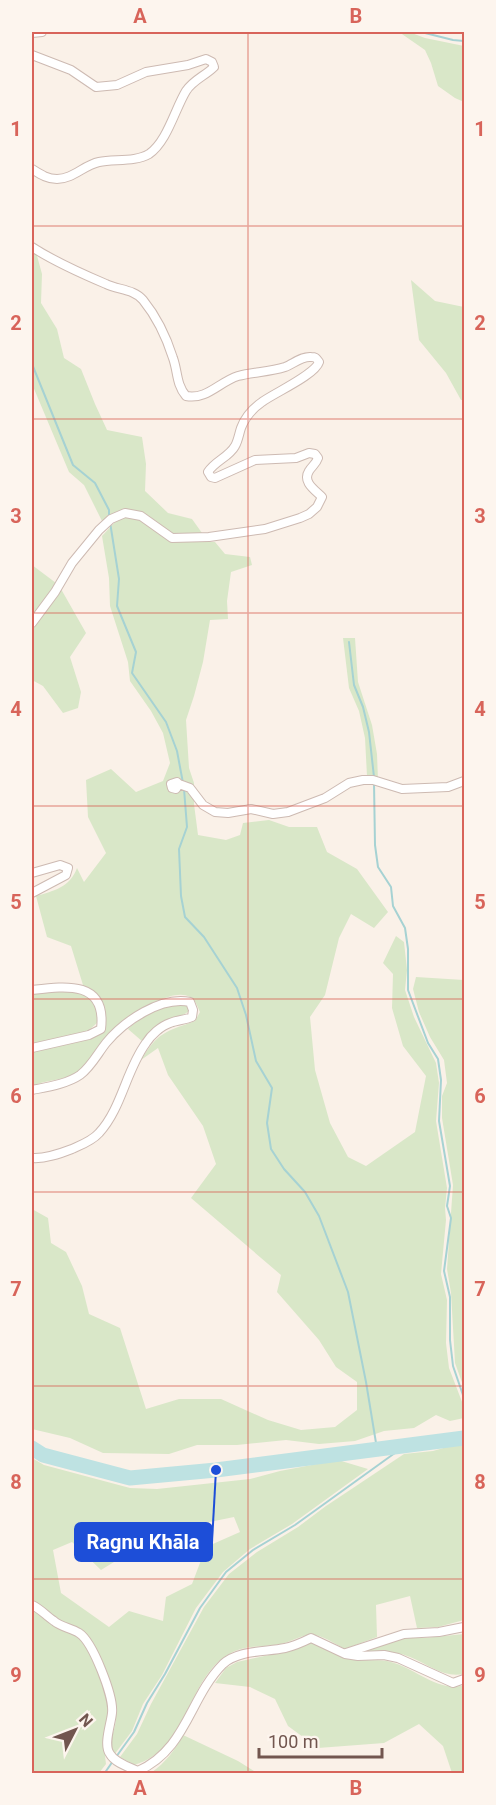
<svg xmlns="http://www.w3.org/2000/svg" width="496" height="1805" font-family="Roboto,sans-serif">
	<rect width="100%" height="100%" fill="#faf1e8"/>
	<g fill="#d9e7c8" fill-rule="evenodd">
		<path d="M399 32H409L425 38 464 46V102L455 98 438 86 431 63 425 50Z"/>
		<path d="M32 250 36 252 42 274 41 303 57 329 64 358 81 369 95 404 107 430 142 437 146 464 145 491 168 513 192 519 202 533C193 534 182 537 174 535 165 534 162 525 156 521 140 510 117 513 102 521L84 485 69 472 32 384Z"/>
		<path d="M411 280 435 301 464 307V400H461L446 373 419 340Z"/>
		<path d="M125 516 141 518 171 542H215L225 554 250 557 252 565 231 572 227 601 228 619 210 620 203 662 194 696 186 720 189 768 194 783V804L198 835 226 840 240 835 243 823 269 820 289 827H317L327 852 357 869 388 912 374 928 351 914 339 938 325 995 310 1017 315 1070 330 1123 348 1157 366 1166 415 1132 426 1076 403 1046 392 1008 393 974 383 963 396 936 404 942 407 970 405 990 414 1017 436 1063 439 1083 436 1121 447 1188 445 1208 446 1220 441 1274 447 1300 446 1343 449 1368 464 1407V1418L450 1421 436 1415 414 1428 384 1431 355 1441 319 1444 286 1440 237 1445H197L169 1454 103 1453 70 1438 32 1429V1209L48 1218 51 1243 66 1252 82 1286 89 1314 120 1328 146 1409 179 1399H221L268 1420 301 1430 335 1427 357 1410V1382L336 1367 319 1340 277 1292 281 1275 191 1198 216 1164 203 1126 168 1075 158 1048 141 1060C158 1032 165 1032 195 1021L200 1012C197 1006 196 1000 190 997 167 985 118 1027 103 1042 94 1052 87 1067 76 1073 62 1081 45 1080 32 1086V1052L92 1037 106 1027V1015L104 1005 99 997 83 985 71 946 47 937 36 896C54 891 70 887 77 868L84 882 106 853 88 817 86 780 111 769 136 792 163 781 170 763 163 733 151 711 130 681 128 662 110 606 109 578 102 536 116 521Z"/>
		<path d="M32 565 56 583 32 619Z"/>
		<path d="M61 589 86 633 70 657 81 692 78 708 63 713 43 686 32 680V627L39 621Z"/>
		<path d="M343 638H355L358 682 372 725 377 754 378 780 367 776 365 738 359 711 349 688Z"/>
		<path d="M416 977 464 980V1388L455 1363 451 1293 447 1269 453 1185 442 1118V1096L447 1083 444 1060 430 1037 419 1012 413 989Z"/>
		<path d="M77 990C93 1000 100 1003 98 1022L88 1031 32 1044V993Z"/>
		<path d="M181 1003 187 1006 189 1011C181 1018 170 1018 161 1024 154 1028 148 1036 143 1042L128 1029C143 1015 161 1007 181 1003Z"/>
		<path d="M464 1442V1620L438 1627 417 1628 410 1596 376 1605 377 1637 345 1649C334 1644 319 1632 307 1635 298 1637 290 1642 281 1644 266 1647 249 1645 235 1651 185 1673 193 1748 134 1765L120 1757 137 1734 151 1704 204 1607 229 1574 257 1552 298 1527 326 1506 404 1454 433 1451Z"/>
		<path d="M32 1458 44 1465 130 1488 157 1489 250 1479 280 1471 338 1460 368 1469 292 1524 250 1549 223 1572 196 1608 162 1675 143 1704 132 1731 114 1755C107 1743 115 1732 116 1719 117 1696 98 1643 80 1629 73 1625 65 1625 58 1621 52 1618 49 1611 44 1608 41 1605 36 1604 32 1602ZM234 1517 240 1532 206 1547 192 1584 166 1597 163 1621 129 1611 109 1627 61 1593 53 1550 72 1542 101 1570 127 1554 126 1539Z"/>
		<path d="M32 1609C40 1613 45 1621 53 1625 61 1630 71 1632 79 1637 93 1648 111 1700 110 1718 109 1734 103 1748 106 1764L99 1773H32Z"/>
		<path d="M464 1634V1674C443 1678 430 1665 410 1657 394 1650 375 1652 358 1653L373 1646 406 1637 424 1638Z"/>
		<path d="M312 1642C327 1649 342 1659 359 1660 370 1661 380 1659 391 1662 415 1668 439 1693 464 1685V1773H452L443 1746 419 1724 384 1743 318 1748 288 1726 275 1699 250 1687 215 1683 226 1668 237 1662 292 1650Z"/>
		<path d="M183 1735 238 1761 257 1773H151C166 1762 174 1751 183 1735Z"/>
	</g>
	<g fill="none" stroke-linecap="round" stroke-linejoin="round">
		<g stroke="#a6d2d3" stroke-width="2">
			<path d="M421 32 453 40 464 41"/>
			<path d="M32 364 73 465 95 483 109 510V517"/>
			<path d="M110 522 119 579 117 606 136 652 132 673 166 722 177 751 183 783"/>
			<path d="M349 642 354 685 363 707 369 732 374 777"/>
			<path d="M374 783 375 845 378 867 391 887 393 906 405 928 408 949V990L428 1043 438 1059 441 1080 439 1121 450 1186 447 1206 451 1218 444 1271 450 1297V1340L453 1366 464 1398"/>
			<path d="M184 789 187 827 179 849 181 896 185 917 204 937 237 988 246 1015 256 1061 272 1088 267 1123 271 1149 284 1169 305 1192 319 1216 348 1292 366 1382 377 1449"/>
			<path d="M116 1757 134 1732 147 1703 165 1674 200 1608 226 1572 253 1550 295 1525 406 1445"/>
			<path d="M104 1774 113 1761"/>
		</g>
		<path stroke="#bee2e2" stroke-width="15" d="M32 1448 43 1455 130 1478 216 1470 464 1438"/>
		<defs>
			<g id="street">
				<path d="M32 33 42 32"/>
				<path d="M32 55 71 70 96 87 117 85 146 72 188 65 206 59 212 62 214 67C205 76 193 80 186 91 175 109 167 142 149 154 136 162 114 159 99 162 84 165 73 179 57 179 47 179 40 174 32 169"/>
				<path d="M32 247C55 262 80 273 106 284 118 290 134 289 143 300 156 316 167 339 173 358 178 372 176 384 186 396 207 400 219 382 238 376 253 372 270 372 285 367 293 364 302 356 311 357 316 357 316 358 319 362 315 375 274 393 262 402 252 409 245 417 241 428 239 434 238 441 235 446 229 457 215 461 208 472L211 477 215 478 255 460 296 458 309 453 315 454 318 458C316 464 312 466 309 471 302 482 315 490 322 497L317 507 309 514 300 518 265 529 209 537 172 538 141 516 125 513 111 519 99 530 72 563 55 592 32 623"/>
				<path d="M179 784 176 789 172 788 171 784 177 782 179 784 190 788 203 805 215 812 228 813 251 809 273 814 288 812 325 798 349 783 363 780H373L402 789 448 787 464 781"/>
				<path d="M32 873 60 865 68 868 66 875 32 893"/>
				<path d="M32 990C65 986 107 980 101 1029L89 1035 32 1048"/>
				<path d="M32 1090C47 1087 67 1084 80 1075 91 1067 98 1053 106 1043 124 1021 161 996 190 1002L193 1010 192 1017C185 1020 177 1020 170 1023 161 1026 151 1035 146 1043 126 1070 122 1108 99 1133 92 1141 81 1145 72 1149 59 1154 45 1159 32 1158"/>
				<path d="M32 1605C41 1609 46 1616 54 1621 61 1627 71 1628 79 1633 93 1642 114 1697 112 1713 111 1724 103 1745 110 1754 115 1763 129 1767 138 1771 187 1749 189 1698 223 1664 238 1650 266 1652 285 1648 294 1646 303 1642 311 1638L345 1654 358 1656 384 1655 398 1658 453 1683 464 1679"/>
				<path d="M346 1653 404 1634 439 1632 464 1627"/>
			</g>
		</defs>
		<use href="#street" stroke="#cdbab2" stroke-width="10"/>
		<use href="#street" stroke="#fff" stroke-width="8"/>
	</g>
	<path fill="none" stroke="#d8645a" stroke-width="1.5" stroke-opacity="0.55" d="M248 32V1774M32 226H464M32 419H464M32 613H464M32 806H464M32 999H464M32 1192H464M32 1386H464M32 1579H464"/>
	<path fill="none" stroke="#1d4ed8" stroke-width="2" d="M216 1470L212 1542"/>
	<circle fill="#1d4ed8" stroke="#fdf5ee" stroke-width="2" cx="216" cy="1470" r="6"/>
	<rect fill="#1d4ed8" stroke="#1d4ed8" stroke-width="2" x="75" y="1523" width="137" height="38" rx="6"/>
	<g font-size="20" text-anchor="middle" font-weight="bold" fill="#fff">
		<text x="143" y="1549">Ragnu Khāla</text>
	</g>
	<rect width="496" height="1805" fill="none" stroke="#fdf5ee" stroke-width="66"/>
	<g transform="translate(75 1730) rotate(48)" stroke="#fdf5ee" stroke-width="4.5" paint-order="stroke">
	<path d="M0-4.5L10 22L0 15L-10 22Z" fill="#72564f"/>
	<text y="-9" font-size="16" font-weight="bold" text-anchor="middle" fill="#72564f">N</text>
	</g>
	<path d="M259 1748v9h123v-9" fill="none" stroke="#72564f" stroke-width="3"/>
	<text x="268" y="1748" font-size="18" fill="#72564f" stroke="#fdf5ee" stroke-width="4.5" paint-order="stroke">100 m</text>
	<rect x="33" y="33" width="430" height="1739" fill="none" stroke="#d8645a" stroke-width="2"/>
	<g font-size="20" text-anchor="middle" font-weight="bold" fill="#d8645a">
		<text x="140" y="23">A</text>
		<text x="356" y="23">B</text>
		<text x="16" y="136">1</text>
		<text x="480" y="136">1</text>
		<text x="16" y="330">2</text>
		<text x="480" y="330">2</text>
		<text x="16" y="523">3</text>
		<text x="480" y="523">3</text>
		<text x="16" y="716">4</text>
		<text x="480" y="716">4</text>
		<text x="16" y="909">5</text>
		<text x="480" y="909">5</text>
		<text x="16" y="1103">6</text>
		<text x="480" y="1103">6</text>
		<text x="16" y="1296">7</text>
		<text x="480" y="1296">7</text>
		<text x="16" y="1489">8</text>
		<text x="480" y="1489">8</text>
		<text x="16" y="1682">9</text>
		<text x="480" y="1682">9</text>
		<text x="140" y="1795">A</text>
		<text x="356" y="1795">B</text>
	</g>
</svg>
